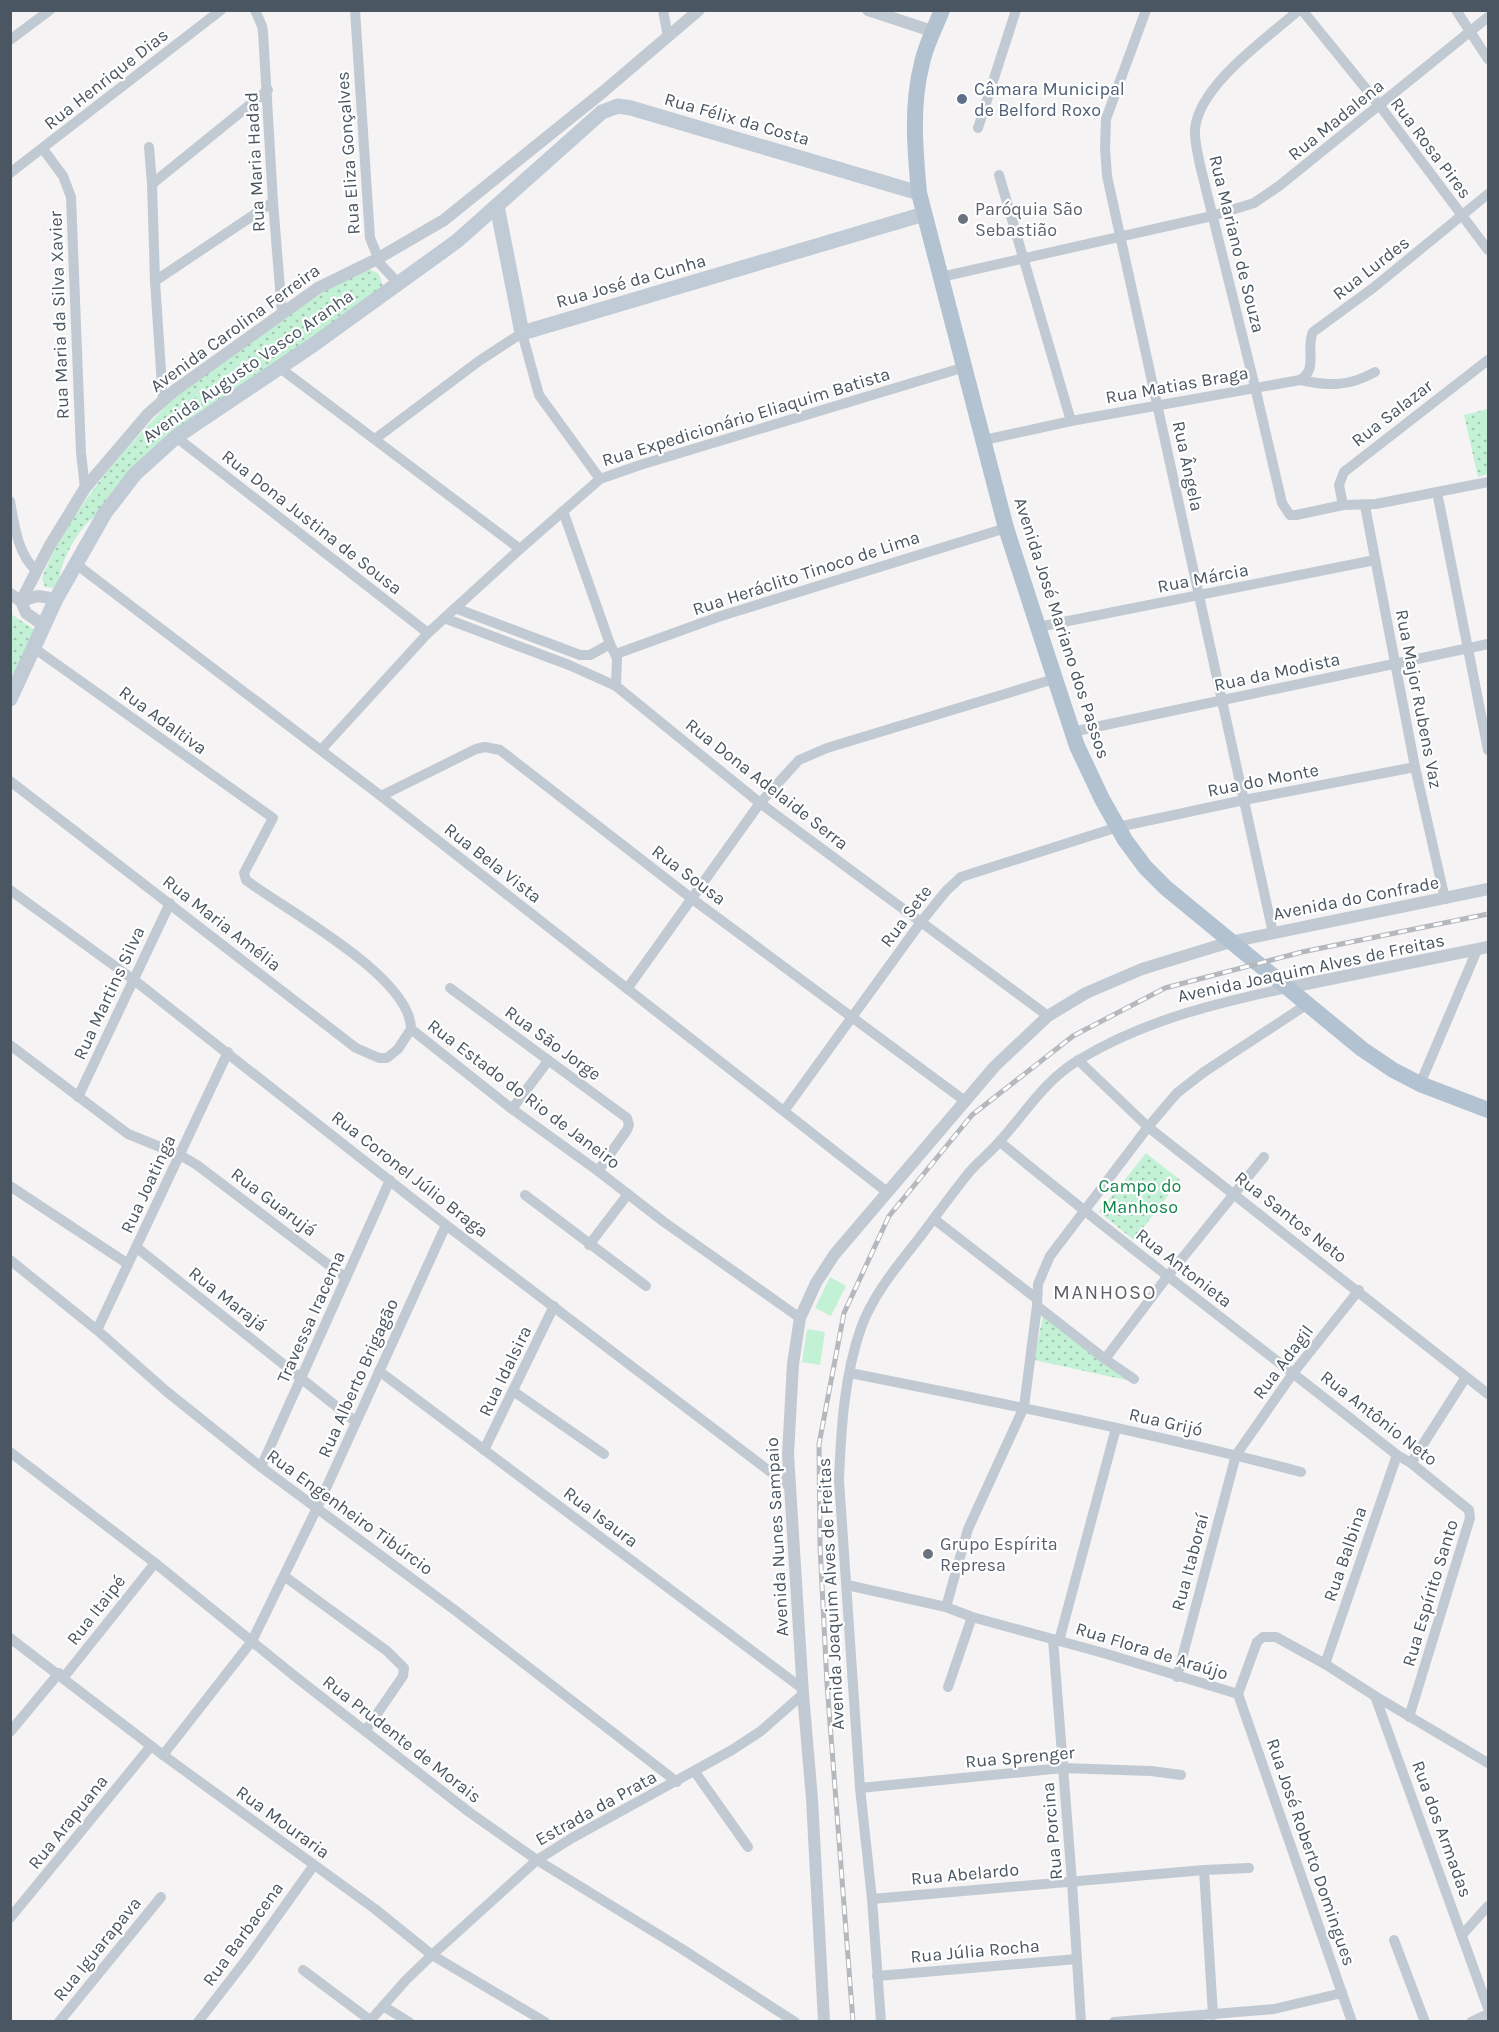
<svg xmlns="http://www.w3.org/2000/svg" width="1499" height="2032" font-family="Karla,sans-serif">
	<defs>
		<pattern id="grass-dots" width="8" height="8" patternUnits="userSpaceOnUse" patternTransform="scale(1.5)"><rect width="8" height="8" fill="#c3f1d5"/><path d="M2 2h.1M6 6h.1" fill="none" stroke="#a0c6b0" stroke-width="1.8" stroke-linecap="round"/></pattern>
	</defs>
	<rect width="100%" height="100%" fill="#f5f3f3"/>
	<g fill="url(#grass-dots)">
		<path d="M369 269 379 274 383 286 125 475 107 498 98 515C83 520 58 564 60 580L54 588 45 587 42 578C69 511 119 455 169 403L180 392 310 301 328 289Z"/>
		<path d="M1488 409V474L1478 477 1464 415Z"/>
		<path d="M11 614 35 630 11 687Z"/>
		<path d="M1146 1153 1180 1180 1134 1240 1099 1212Z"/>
		<path d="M1043 1316 1135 1382 1034 1360Z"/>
	</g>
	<g fill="#c3f1d5">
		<path d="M1488 411V436L1484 437 1478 414Z"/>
		<path d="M830 1277 846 1286 831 1316 815 1308Z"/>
		<path d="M807 1329 825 1332 820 1365 802 1362Z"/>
	</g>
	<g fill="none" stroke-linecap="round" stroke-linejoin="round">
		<g stroke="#c1cad2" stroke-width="10">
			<path d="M255 10 262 26 263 32 273 202 282 313"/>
			<path d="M355 10 370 238 381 265 399 284"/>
			<path d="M663 10 668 37"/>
			<path d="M1146 10 1106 119 1105 148 1107 176 1273 933"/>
			<path d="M1299 10C1267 38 1199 85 1195 129 1194 140 1198 154 1200 165L1255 387 1282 503 1290 515H1296L1343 505 1376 504 1488 482"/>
			<path d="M1302 10 1380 106 1488 250"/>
			<path d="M1456 10 1488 59"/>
			<path d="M10 40 50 10"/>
			<path d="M978 128 1016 10"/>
			<path d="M149 147 152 184 155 281 163 401"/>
			<path d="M43 149 63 176 71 197 81 453 85 488"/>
			<path d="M10 173 221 10"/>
			<path d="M999 175 1071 421"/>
			<path d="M152 184 268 90"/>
			<path d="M941 277 1212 216 1254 203 1279 186 1488 17"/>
			<path d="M155 281 273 202"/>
			<path d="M280 368 520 549"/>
			<path d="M1300 380C1319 369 1305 348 1313 332L1373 288 1488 194"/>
			<path d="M176 437 428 633"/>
			<path d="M375 439 479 361 522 333 539 395 600 479"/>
			<path d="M984 440 1071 421 1300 380C1329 386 1348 387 1375 372"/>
			<path d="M1437 492 1488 750"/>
			<path d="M10 501C14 524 18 556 37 571"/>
			<path d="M1343 505 1339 485 1344 472 1488 360"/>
			<path d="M1365 506 1415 767 1445 899"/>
			<path d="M563 511 610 644 617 658 616 686"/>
			<path d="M76 564 381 796 887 1192"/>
			<path d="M455 608 580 655H590L610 644"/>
			<path d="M444 618 569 665 616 686 760 803 1048 1016"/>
			<path d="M1038 627 1375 560"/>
			<path d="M34 648 273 818 244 873 246 880C285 910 411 976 411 1029L512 1109 598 1171 664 1222 800 1318"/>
			<path d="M616 654 721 616 1006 528"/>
			<path d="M1072 732 1488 644"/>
			<path d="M321 750 428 633 520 549 600 479 640 465 965 367"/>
			<path d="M10 781 356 1048 379 1058H387L398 1049 411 1029"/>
			<path d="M381 796 476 749 485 747 500 750 691 898 965 1101"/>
			<path d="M10 890 134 980 446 1225 789 1486"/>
			<path d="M450 988 627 1118 629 1125 627 1130 598 1171"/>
			<path d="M627 989 760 803 799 760 827 748 1054 679"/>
			<path d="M10 1045 128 1134 180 1155 197 1165 346 1278"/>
			<path d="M1078 1060 1148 1127 1488 1394"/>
			<path d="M1420 1084 1477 950"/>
			<path d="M78 1097 170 903"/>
			<path d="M512 1109 548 1061"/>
			<path d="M784 1111 921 922 946 891 961 877 1118 827 1244 800 1415 767"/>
			<path d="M1000 1142C1129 1249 1265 1350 1397 1455L1411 1463 1469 1510 1470 1518 1409 1717"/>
			<path d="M10 1186 128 1264"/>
			<path d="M525 1195 646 1286"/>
			<path d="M934 1219 1037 1299"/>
			<path d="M589 1245 628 1194"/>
			<path d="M136 1247 356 1422"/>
			<path d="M10 1260 97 1330 166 1391 261 1467 456 1611 677 1782"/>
			<path d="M1037 1306 1105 1359 1134 1379"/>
			<path d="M97 1330 228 1052"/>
			<path d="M1105 1359 1167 1277 1264 1157"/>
			<path d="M379 1371 803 1689"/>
			<path d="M850 1373C1001 1403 1152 1433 1301 1472"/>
			<path d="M513 1391 604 1454"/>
			<path d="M484 1450 554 1306"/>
			<path d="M10 1452 155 1563 297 1678 469 1812 537 1860 682 1949 795 2022"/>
			<path d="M1411 1463 1466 1377"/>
			<path d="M261 1467 390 1180"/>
			<path d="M284 1576 387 1651 404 1668 403 1676 366 1730"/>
			<path d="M847 1585 946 1607 972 1617 1107 1654 1238 1694"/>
			<path d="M946 1607 968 1529 1024 1407 1037 1306 1038 1284 1050 1256 1148 1127 1177 1093 1204 1072 1306 1005"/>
			<path d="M10 1638 163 1755 375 1909 432 1955 545 2022"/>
			<path d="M1053 1639 1072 1882 1081 2022"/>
			<path d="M1059 1641 1116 1428"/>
			<path d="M1325 1664 1397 1455"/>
			<path d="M64 1677 155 1563"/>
			<path d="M1177 1677 1236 1455 1294 1372 1359 1290"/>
			<path d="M948 1687 972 1617"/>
			<path d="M1238 1694 1352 2022"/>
			<path d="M1238 1694 1257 1642 1263 1637H1276L1325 1664 1375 1696 1488 1763"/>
			<path d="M1375 1696 1488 2008"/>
			<path d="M10 1732 59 1673"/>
			<path d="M163 1755 252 1641 317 1508 446 1225"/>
			<path d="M695 1772 748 1847"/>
			<path d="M860 1788 1063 1768 1151 1771 1181 1775"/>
			<path d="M1204 1870 1213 2015"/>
			<path d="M872 1899 1204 1870 1249 1868"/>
			<path d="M10 1918 151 1746"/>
			<path d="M1462 1935 1488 1906"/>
			<path d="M1394 1940 1425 2022"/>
			<path d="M303 1970 370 2020"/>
			<path d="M877 1976 1077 1959"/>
			<path d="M383 2006 409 2022"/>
			<path d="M59 2022 161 1897"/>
			<path d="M198 2022 249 1956 314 1865"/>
			<path d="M369 2022 406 1980 432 1955 537 1860 572 1838 732 1750 761 1731 803 1694"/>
			<path d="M881 2022 872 1899 860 1788 839 1480C841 1430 844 1376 861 1328 873 1294 899 1264 920 1237 936 1216 951 1195 967 1175 976 1163 989 1154 999 1142 1025 1114 1043 1082 1077 1061 1142 1021 1213 1004 1286 988"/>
			<path d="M1114 2022 1274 2009 1342 1993"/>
			<path d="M1471 2022 1488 2014"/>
		</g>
		<g stroke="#c1cad2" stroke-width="12">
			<path d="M868 10 932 31"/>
			<path d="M10 594 21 601 26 613 43 625"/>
			<path d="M21 601 49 547 85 488 148 414 174 391 318 288 377 259 444 220 604 91 699 10"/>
			<path d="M21 601 38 596 56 599"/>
			<path d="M1286 988 1488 947"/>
			<path d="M824 2022 812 1799 803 1694 788 1454 793 1364 800 1318 816 1283 834 1255 995 1066 1048 1016 1086 993 1142 969 1230 942 1488 889"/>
		</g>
		<g stroke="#c1cbd6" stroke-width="15">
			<path d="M497 206 522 333 924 214"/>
			<path d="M10 699 56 599 105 513 135 474 176 437 313 345 457 241 602 112 618 106 631 108 919 193"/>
		</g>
		<path stroke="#b3c2d1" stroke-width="16" d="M942 10C935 28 926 44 922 63 911 106 915 149 919 193L1006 528 1038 627 1077 746 1102 799 1125 840 1145 867 1166 888 1362 1049 1393 1070 1420 1084 1488 1110"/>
		<defs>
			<path id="rail" d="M853 2022 827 1684 820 1546 819 1444 844 1313 889 1216 972 1115 1073 1036 1165 988 1302 952 1488 914"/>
		</defs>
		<use href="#rail" stroke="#b5b8bd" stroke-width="5"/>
		<use href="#rail" stroke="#fff" stroke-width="3" stroke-dasharray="9" stroke-linecap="butt"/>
	</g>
	<circle fill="#5c6f8a" stroke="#fff" stroke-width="2" cx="962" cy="99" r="6"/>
	<g fill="#6b7280" stroke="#fff" stroke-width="2">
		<circle cx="963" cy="219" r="6"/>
		<circle cx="928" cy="1554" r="6"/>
	</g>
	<g text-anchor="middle" stroke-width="4.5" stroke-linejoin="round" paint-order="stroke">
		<g font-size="18" fill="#4a5661" stroke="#fff">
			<text transform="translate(106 79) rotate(-38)" y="6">Rua Henrique Dias</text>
			<text transform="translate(737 119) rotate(16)" y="6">Rua Félix da Costa</text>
			<text transform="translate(1336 120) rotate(-39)" y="6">Rua Madalena</text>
			<text transform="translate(1431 148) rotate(53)" y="6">Rua Rosa Pires</text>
			<text transform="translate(348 153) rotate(-94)" y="6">Rua Eliza Gonçalves</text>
			<text transform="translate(255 162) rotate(-93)" y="6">Rua Maria Hadad</text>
			<text transform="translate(1237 244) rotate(76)" y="6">Rua Mariano de Souza</text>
			<text transform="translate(1371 268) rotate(-38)" y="6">Rua Lurdes</text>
			<text transform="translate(631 281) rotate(-16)" y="6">Rua José da Cunha</text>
			<text transform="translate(59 315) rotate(-92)" y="6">Rua Maria da Silva Xavier</text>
			<text transform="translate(235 328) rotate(-36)" y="6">Avenida Carolina Ferreira</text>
			<text transform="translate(248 366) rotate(-35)" y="6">Avenida Augusto Vasco Aranha</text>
			<text transform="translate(1177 385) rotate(-10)" y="6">Rua Matias Braga</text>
			<text transform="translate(1392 413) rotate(-38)" y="6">Rua Salazar</text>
			<text transform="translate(746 417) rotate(-17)" y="6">Rua Expedicionário Eliaquim Batista</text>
			<text transform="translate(1188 466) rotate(78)" y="6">Rua Ângela</text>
			<text transform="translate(312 522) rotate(38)" y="6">Rua Dona Justina de Sousa</text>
			<text transform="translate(806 573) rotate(-18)" y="6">Rua Heráclito Tinoco de Lima</text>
			<text transform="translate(1203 578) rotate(-11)" y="6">Rua Márcia</text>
			<text transform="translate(1062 628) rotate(72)" y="6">Avenida José Mariano dos Passos</text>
			<text transform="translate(1277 672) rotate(-12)" y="6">Rua da Modista</text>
			<text transform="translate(1419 699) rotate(79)" y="6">Rua Major Rubens Vaz</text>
			<text transform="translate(163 720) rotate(36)" y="6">Rua Adaltiva</text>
			<text transform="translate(1263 780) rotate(-11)" y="6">Rua do Monte</text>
			<text transform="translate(767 784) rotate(38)" y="6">Rua Dona Adelaide Serra</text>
			<text transform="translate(493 863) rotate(38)" y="6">Rua Bela Vista</text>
			<text transform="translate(689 875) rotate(37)" y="6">Rua Sousa</text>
			<text transform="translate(1356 898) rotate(-11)" y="6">Avenida do Confrade</text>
			<text transform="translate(906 916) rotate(-53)" y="6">Rua Sete</text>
			<text transform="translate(222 923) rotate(38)" y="6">Rua Maria Amélia</text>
			<text transform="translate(1311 968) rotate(-12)" y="6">Avenida Joaquim Alves de Freitas</text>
			<text transform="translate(109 993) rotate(-65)" y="6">Rua Martins Silva</text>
			<text transform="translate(553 1043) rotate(36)" y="6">Rua São Jorge</text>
			<text transform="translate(524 1094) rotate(37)" y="6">Rua Estado do Rio de Janeiro</text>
			<text transform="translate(410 1174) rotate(38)" y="6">Rua Coronel Júlio Braga</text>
			<text transform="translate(148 1184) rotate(-65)" y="6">Rua Joatinga</text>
			<text transform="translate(274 1202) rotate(37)" y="6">Rua Guarujá</text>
			<text transform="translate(1291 1217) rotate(38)" y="6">Rua Santos Neto</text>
			<text transform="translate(1184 1268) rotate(38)" y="6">Rua Antonieta</text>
			<text transform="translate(228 1299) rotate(38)" y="6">Rua Marajá</text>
			<text transform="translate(311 1317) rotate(-66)" y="6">Travessa Iracema</text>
			<text transform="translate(1283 1362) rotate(-53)" y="6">Rua Adagil</text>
			<text transform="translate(505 1371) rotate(-64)" y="6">Rua Idalsira</text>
			<text transform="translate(358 1378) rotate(-66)" y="6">Rua Alberto Brigagão</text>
			<text transform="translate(1379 1418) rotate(38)" y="6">Rua Antônio Neto</text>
			<text transform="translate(1166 1422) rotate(13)" y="6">Rua Grijó</text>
			<text transform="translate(350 1512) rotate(36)" y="6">Rua Engenheiro Tibúrcio</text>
			<text transform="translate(601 1517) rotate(37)" y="6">Rua Isaura</text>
			<text transform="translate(777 1537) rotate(-93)" y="6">Avenida Nunes Sampaio</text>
			<text transform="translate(1345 1554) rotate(-71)" y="6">Rua Balbina</text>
			<text transform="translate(1190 1562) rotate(-75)" y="6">Rua Itaboraí</text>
			<text transform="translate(1430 1593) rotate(-73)" y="6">Rua Espírito Santo</text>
			<text transform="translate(831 1594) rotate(-93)" y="6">Avenida Joaquim Alves de Freitas</text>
			<text transform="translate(96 1610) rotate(-52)" y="6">Rua Itaipé</text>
			<text transform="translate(1152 1651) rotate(17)" y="6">Rua Flora de Araújo</text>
			<text transform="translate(402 1739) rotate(38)" y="6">Rua Prudente de Morais</text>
			<text transform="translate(1020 1757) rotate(-5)" y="6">Rua Sprenger</text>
			<text transform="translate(596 1808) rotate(-29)" y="6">Estrada da Prata</text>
			<text transform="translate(68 1822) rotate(-51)" y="6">Rua Arapuana</text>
			<text transform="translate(283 1822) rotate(36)" y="6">Rua Mouraria</text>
			<text transform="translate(1442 1829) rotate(70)" y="6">Rua dos Armadas</text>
			<text transform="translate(1052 1831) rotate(-95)" y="6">Rua Porcina</text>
			<text transform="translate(1311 1852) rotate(71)" y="6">Rua José Roberto Domingues</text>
			<text transform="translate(965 1874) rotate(-5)" y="6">Rua Abelardo</text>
			<text transform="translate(243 1934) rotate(-54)" y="6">Rua Barbacena</text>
			<text transform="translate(97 1949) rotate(-51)" y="6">Rua Iguarapava</text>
			<text transform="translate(975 1951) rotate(-5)" y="6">Rua Júlia Rocha</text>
		</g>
		<g font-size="18" fill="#4e5e75" stroke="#fff" text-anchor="start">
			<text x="974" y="95">Câmara Municipal<tspan x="974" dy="21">de Belford Roxo</tspan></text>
		</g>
		<g font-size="18" fill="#5b616d" stroke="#fff" text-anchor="start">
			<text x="975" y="215">Paróquia São<tspan x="975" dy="21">Sebastião</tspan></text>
			<text x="940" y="1550">Grupo Espírita<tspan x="940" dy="21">Represa</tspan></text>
		</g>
		<g font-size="18" fill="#17864f" stroke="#fff">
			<text x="1140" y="1192">Campo do<tspan x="1140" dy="21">Manhoso</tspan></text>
		</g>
		<g font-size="20" letter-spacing="1.5" fill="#5f6368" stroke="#fff">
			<text x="1105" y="1299">MANHOSO</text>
		</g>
	</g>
	<rect width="1499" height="2032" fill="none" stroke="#4a5661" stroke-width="24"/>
</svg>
